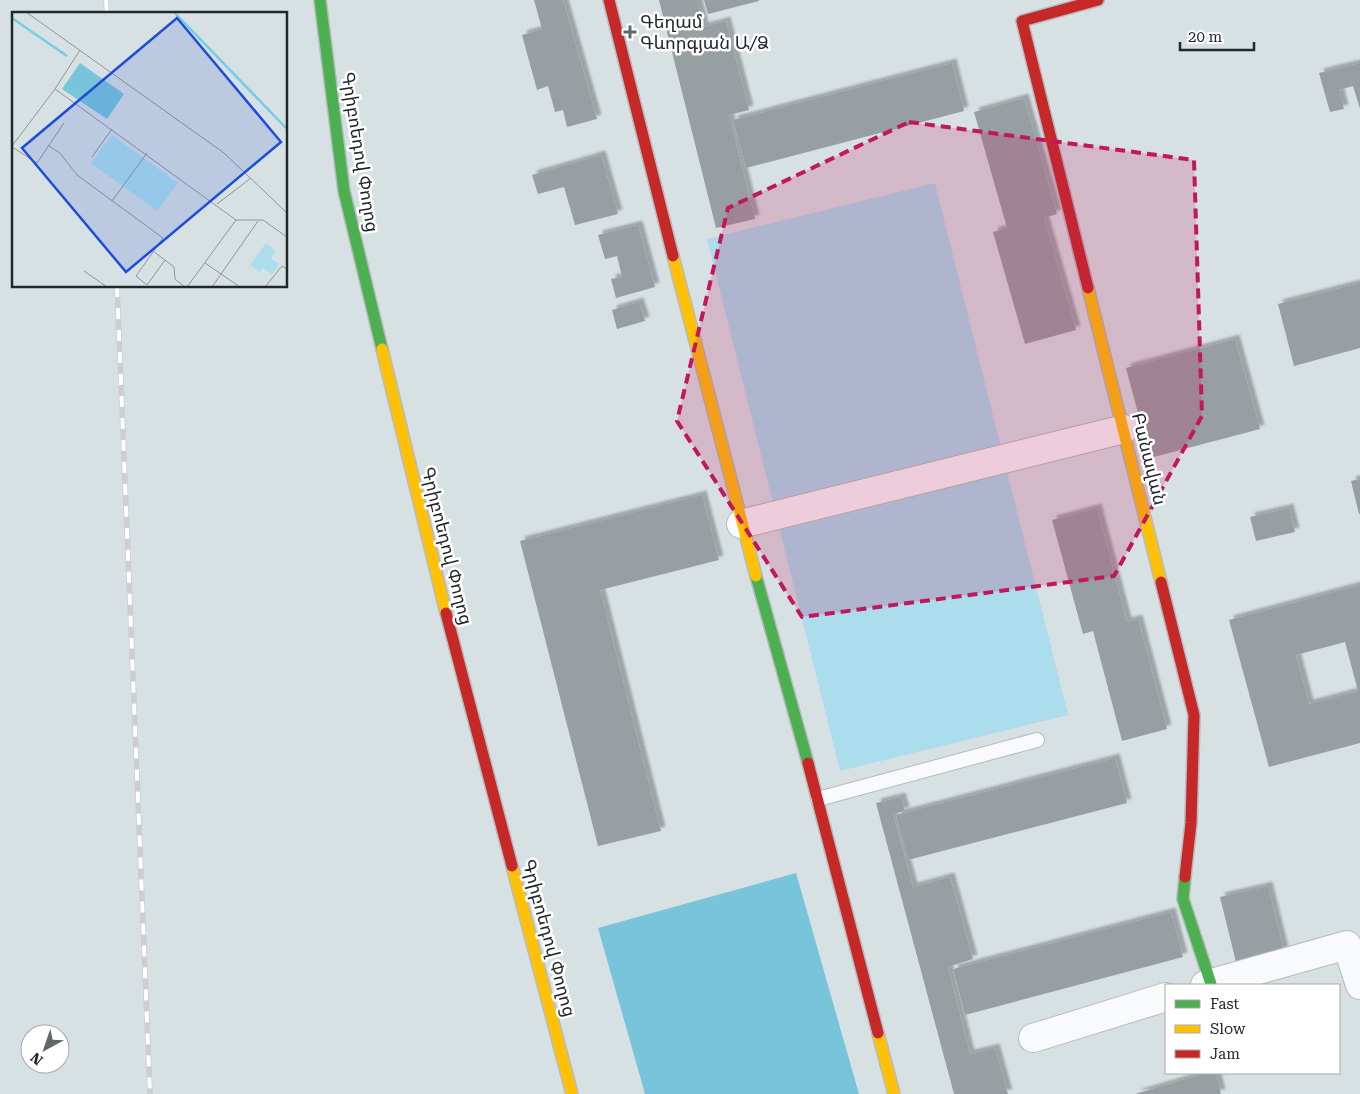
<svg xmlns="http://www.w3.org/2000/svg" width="1360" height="1094" font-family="'Roboto Serif','Noto Sans Armenian',serif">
	<defs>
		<filter id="shadow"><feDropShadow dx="4.5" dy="-4.5" stdDeviation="1" flood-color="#0004"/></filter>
	</defs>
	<rect width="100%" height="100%" fill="#d7e0e3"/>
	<path fill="#acdded" d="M935 183 1068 715 840 771 707 239Z"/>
	<path fill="#78c4da" d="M796 873 859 1094H645L598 928Z"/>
	<g fill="#989fa2" fill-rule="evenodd" filter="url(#shadow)">
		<path d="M534 0H563L597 119 567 127 563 110 555 112 548 86 537 90 522 35 542 29Z"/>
		<path d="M659 0H697L704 27 726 21 749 110 729 115 755 219 716 228Z"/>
		<path d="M704 0H759V1L708 14Z"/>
		<path d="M952 63 964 111 746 168 733 120Z"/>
		<path d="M1360 63V109L1353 86 1339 90 1344 109 1330 112 1319 73Z"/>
		<path d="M1024 98 1057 214 1044 218 1076 330 1025 344 993 232 1007 228 974 112Z"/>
		<path d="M601 155 618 214 575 225 564 187 538 194 532 175Z"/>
		<path d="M638 225 655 287 616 298 611 279 622 277 617 256 605 259 598 235Z"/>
		<path d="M1360 283V348L1294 366 1278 304Z"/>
		<path d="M639 302 645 321 617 329 612 310Z"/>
		<path d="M1235 339 1260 429 1150 458 1126 368Z"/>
		<path d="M1360 479V514H1359L1351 481Z"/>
		<path d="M702 495 719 560 600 590 661 831 598 846 520 541Z"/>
		<path d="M1097 508 1127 622 1138 619 1167 729 1122 741 1093 631 1083 634 1052 520Z"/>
		<path d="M1289 508 1295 532 1256 541 1250 517Z"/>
		<path d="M1360 585V743L1269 767 1229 620ZM1345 642 1358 691 1309 704 1296 655Z"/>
		<path d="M1115 758 1127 803 908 860 896 815Z"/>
		<path d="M901 797 905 811 893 814 913 887 950 877 973 959 948 967 970 1054 995 1048 1008 1094H954L876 803Z"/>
		<path d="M1268 886 1284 951 1236 962 1220 897Z"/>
		<path d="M1171 912 1183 957 965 1015 953 969Z"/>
		<path d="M1206 1073H1216L1221 1094H1135Z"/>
	</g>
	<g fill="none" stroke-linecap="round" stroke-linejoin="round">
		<defs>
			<path id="lane" d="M818 799 1037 740"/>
			<g id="street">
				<path d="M741 524 1124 429"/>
				<path d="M1205 985 1347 945 1360 985"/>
				<path d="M1033 1038 1166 997"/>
			</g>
			<g id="fast">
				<path d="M320 0 344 191 382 349"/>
				<path d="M756 576 808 763"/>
				<path d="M1185 877 1183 899 1211 984"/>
			</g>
			<g id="slow">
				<path d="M673 256 756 576"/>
				<path d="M1088 288 1161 582"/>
				<path d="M382 349 446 613"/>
				<path d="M512 866 572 1094"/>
				<path d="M878 1033 894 1094"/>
			</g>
			<g id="jam">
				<path d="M609 0 673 256"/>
				<path d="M1088 288 1022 21 1098 0"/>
				<path d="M1161 582 1194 715 1191 823 1185 877"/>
				<path d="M446 613 512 866"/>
				<path d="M808 763 878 1033"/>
			</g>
		</defs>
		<use href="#lane" stroke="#b5bcbe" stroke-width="16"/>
		<use href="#street" stroke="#b5bcbe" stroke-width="30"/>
		<use href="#fast" stroke="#b5bcbe" stroke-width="14"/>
		<use href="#slow" stroke="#b5bcbe" stroke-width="14"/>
		<use href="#jam" stroke="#b5bcbe" stroke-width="14"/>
		<use href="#lane" stroke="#f9fafb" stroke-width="14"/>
		<use href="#street" stroke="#f9fafb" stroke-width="28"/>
		<use href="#fast" stroke="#4caf50" stroke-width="11"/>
		<use href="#slow" stroke="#ffc107" stroke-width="11"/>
		<use href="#jam" stroke="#c62828" stroke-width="11"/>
		<defs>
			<g id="rail">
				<path d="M106 0 107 14"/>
				<path d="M117 286 150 1094"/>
			</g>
		</defs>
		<use href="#rail" stroke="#cccecf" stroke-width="5.5"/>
		<use href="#rail" stroke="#fff" stroke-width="4" stroke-dasharray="11" stroke-linecap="butt"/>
	</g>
	<path fill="#c2185b" fill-opacity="0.2" stroke="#c2185b" stroke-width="4" stroke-dasharray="10 6" stroke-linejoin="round" d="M909 122 1194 160 1202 416 1114 576 802 617 677 421 728 208Z"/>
	<path fill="#61686b" stroke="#fff" stroke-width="2" d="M627.5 24.5h5v5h5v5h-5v5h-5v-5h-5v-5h5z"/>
	<g text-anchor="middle" stroke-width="5" stroke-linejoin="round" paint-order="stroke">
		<g font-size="18" fill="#22282a" stroke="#fff" text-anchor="start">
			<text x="640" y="28">Գեղամ<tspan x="640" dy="21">Գևորգյան Ա/Ձ</tspan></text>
		</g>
		<g font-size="18" fill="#22282a" stroke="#fff">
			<text transform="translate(360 152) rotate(81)" y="6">Գրիբոեդով Փողոց</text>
			<text transform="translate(1149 459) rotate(76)" y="6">Բանավան</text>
			<text transform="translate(447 546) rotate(76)" y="6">Գրիբոեդով Փողոց</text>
			<text transform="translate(549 938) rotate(75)" y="6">Գրիբոեդով Փողոց</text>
		</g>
	</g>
	<g transform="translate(12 12)">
		<rect width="275" height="275" fill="#d7e0e3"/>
		<path d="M100 123 166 171 145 199 79 151ZM254 231 264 239 259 246 267 252 260 263 251 256 248 260 238 253Z" fill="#acdded"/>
		<path d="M68 51 112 82 95 107 50 77Z" fill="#78c4da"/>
		<path fill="none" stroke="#74cce7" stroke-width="2.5" d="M162 0 275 117M0 6 55 44"/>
		<path fill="none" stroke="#8f9699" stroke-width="1" d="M14 0 212 141 275 201M68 38 43 77 224 208 175 275M0 134 43 77M37 134 48 141 65 163 151 226 124 264 135 273 153 248M0 135 25 151 52 111M80 145 100 117M100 189 135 141M205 192 239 166M224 208H251L275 225M141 239 162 255 163 267 173 275M193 251 228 275M72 259 95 275M200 275 246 209M253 275 270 254 275 257"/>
		<path fill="#1d4ed8" fill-opacity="0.15" stroke="#1d4ed8" stroke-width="2.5" d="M165 6 269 130 114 260 10 136Z"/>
		<rect width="275" height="275" fill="none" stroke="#22282a" stroke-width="2.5"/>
	</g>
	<rect x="1165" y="984" width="175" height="90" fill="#ffffff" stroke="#a7a9aa"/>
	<rect x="1175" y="1000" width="25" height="8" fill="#4caf50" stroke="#a7a9aa"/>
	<text x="1210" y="1009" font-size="15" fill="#22282a">Fast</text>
	<rect x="1175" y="1025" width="25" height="8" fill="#ffc107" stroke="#a7a9aa"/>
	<text x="1210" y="1034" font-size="15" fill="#22282a">Slow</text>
	<rect x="1175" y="1050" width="25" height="8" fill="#c62828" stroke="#a7a9aa"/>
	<text x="1210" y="1059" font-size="15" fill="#22282a">Jam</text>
	<g transform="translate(45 1049) rotate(220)"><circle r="24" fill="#ffffff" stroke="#a7a9aa"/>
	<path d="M0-4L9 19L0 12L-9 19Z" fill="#61686b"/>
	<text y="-8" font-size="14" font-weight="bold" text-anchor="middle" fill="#22282a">N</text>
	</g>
	<path d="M1180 42v8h74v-8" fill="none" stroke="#22282a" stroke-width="2.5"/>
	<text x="1188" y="42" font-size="15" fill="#22282a" stroke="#ffffff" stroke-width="4" paint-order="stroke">20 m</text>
</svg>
